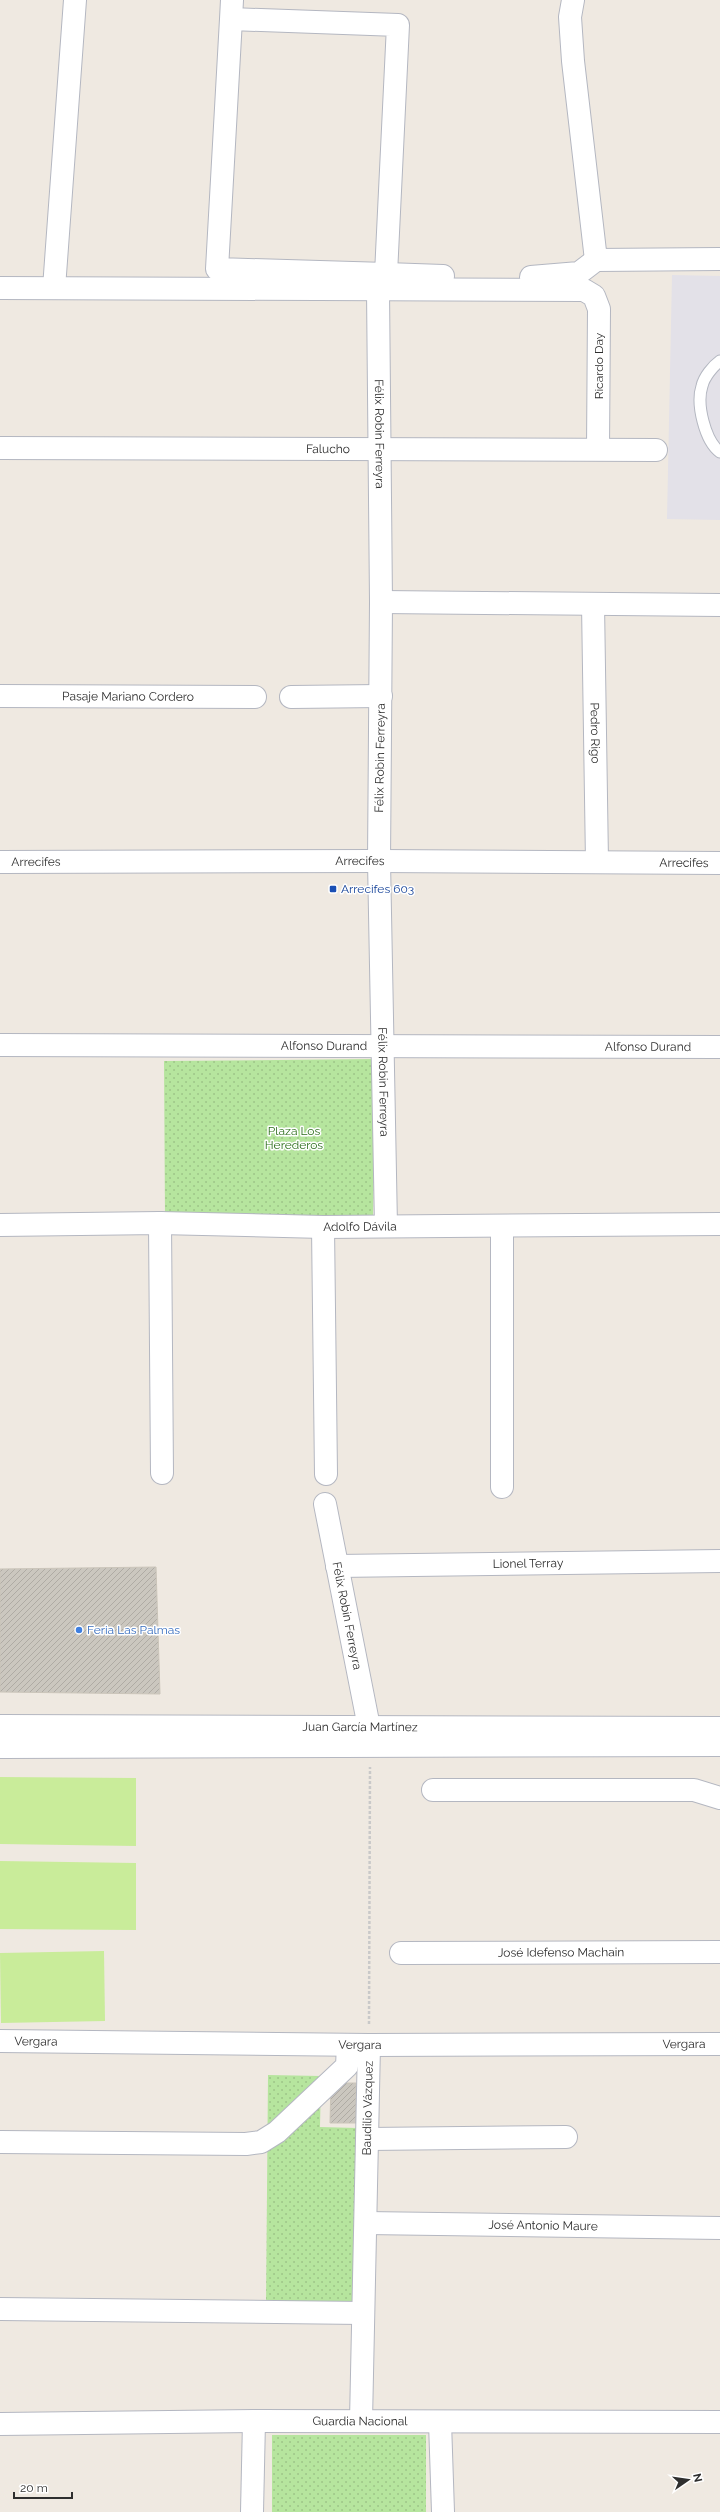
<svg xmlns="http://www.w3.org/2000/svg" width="720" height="2512" font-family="Raleway,sans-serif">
	<defs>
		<pattern id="park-dots" width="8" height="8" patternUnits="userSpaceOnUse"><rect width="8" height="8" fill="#b6e59e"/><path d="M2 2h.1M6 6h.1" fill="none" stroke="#9dc588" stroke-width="1.8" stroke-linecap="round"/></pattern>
		<pattern id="building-hatch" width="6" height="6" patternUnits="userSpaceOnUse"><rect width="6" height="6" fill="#cbc7bf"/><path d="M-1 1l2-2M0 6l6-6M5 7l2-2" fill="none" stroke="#afaba4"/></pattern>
	</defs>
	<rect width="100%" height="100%" fill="#efe9e1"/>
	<path fill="#e3e1e8" d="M672 275 720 276V520L667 519Z"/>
	<g fill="url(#park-dots)">
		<path d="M376 1059 373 1215 165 1218 164 1061Z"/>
		<path d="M268 2075 321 2076 320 2127 357 2128 355 2308 266 2307Z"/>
		<rect x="272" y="2435" width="154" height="77"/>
	</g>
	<g fill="#c9ec9a">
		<path d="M0 1777 136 1778V1846L0 1844Z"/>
		<path d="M0 1861 136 1863V1930L0 1929Z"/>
		<path d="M104 1951 105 2021 1 2023 0 1953Z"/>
	</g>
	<g fill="url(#building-hatch)" stroke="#cbc5ba">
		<path d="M156 1567 160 1694 0 1692V1569Z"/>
		<path d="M331 2083H356V2123H330Z"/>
	</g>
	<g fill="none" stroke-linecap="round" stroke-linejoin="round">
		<defs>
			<path id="service" d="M720 361C713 366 704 377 702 386 696 404 705 441 720 452"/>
			<g id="minor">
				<path d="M573 0 570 17 573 61 596 260 720 259"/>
				<path d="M231 19 398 25 386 274 217 269 231 19 232 0"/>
				<path d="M386 274 443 276"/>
				<path d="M531 277 579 273 596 260"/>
				<path d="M0 288 584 290 594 296 599 309 598 449"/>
				<path d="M54 288 75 0"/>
				<path id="s1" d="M378 290 381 602 379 861 386 1226"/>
				<path id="s2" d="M0 448 656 450"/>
				<path d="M381 602 720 605"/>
				<path id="s3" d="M593 604 597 862"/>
				<path id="s4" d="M0 696 255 697"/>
				<path d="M291 697 381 696"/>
				<path id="s5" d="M0 862 379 861 720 863"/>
				<path id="s6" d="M0 1045 720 1047"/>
				<path d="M160 1223 162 1473"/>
				<path id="s7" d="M0 1225 160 1223 323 1227 720 1224"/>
				<path d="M323 1227 326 1474"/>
				<path d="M502 1487V1226"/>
				<path id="s8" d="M325 1504 369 1727"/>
				<path id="s9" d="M337 1566 720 1561"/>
				<path d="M433 1790H694L720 1798"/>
				<path id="s10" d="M401 1953 720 1952"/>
				<path id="s11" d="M0 2041 369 2045 720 2044"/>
				<path d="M368 2139 566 2137"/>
				<path d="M0 2142 246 2144 261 2142 277 2132 347 2066 348 2045"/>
				<path id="s12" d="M366 2223 720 2228"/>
				<path d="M0 2309 363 2313"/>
				<path id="s13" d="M361 2421 369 2045"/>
				<path d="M440 2422 443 2512"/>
				<path id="s14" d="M0 2424 254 2421 720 2422"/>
				<path d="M252 2512 254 2421"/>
			</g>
			<g id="secondary">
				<path id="s15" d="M0 1726 720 1728"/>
				<path d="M0 1747 720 1745"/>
			</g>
		</defs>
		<use href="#service" stroke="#b4b7c1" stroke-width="13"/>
		<use href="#minor" stroke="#b4b7c1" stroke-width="24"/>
		<use href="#secondary" stroke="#b4b7c1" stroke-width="24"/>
		<path stroke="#c9c9c9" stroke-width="2.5" stroke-dasharray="3 2" stroke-linecap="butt" d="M369 2024 370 1767"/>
		<use href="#service" stroke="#fff" stroke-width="11"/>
		<use href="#minor" stroke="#fff" stroke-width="22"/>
		<use href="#secondary" stroke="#fff" stroke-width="22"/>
	</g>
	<rect fill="#1a4fb4" stroke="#fff" stroke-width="1.5" x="329" y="885" width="8" height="8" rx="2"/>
	<circle fill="#3f7fe0" stroke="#fff" stroke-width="1.5" cx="79" cy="1630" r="4"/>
	<g text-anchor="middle" stroke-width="3" stroke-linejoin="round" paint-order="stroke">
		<g font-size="12" fill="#2e2e2e" stroke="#fff">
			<text transform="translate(599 366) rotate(-90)" y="4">Ricardo Day</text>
			<text dy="4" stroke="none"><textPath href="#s1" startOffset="144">Félix Robin Ferreyra</textPath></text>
			<text dy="4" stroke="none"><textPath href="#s2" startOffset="328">Falucho</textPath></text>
			<text dy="4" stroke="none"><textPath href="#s4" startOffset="128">Pasaje Mariano Cordero</textPath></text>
			<text dy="4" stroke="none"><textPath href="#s3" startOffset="129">Pedro Rigo</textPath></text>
			<text transform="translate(380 758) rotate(-89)" y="4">Félix Robin Ferreyra</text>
			<text dy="4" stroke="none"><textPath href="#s5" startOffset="360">Arrecifes</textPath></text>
			<text dy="4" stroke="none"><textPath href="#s5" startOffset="36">Arrecifes</textPath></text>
			<text dy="4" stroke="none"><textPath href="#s5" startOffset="684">Arrecifes</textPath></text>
			<text dy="4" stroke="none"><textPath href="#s6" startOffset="324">Alfonso Durand</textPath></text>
			<text dy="4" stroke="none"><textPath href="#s6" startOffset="648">Alfonso Durand</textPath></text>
			<text dy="4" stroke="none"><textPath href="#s1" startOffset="792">Félix Robin Ferreyra</textPath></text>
			<text dy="4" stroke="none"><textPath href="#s7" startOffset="360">Adolfo Dávila</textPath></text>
			<text dy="4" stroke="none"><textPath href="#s9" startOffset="191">Lionel Terray</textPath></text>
			<text dy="4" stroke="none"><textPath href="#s8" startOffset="114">Félix Robin Ferreyra</textPath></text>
			<text dy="4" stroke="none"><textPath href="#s15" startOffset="360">Juan García Martínez</textPath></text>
			<text dy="4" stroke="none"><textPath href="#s10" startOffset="160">José Idefenso Machain</textPath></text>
			<text dy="4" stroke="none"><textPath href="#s11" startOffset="36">Vergara</textPath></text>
			<text dy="4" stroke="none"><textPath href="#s11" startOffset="684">Vergara</textPath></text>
			<text dy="4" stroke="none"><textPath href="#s11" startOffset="360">Vergara</textPath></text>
			<text dy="4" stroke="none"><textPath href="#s13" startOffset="313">Baudilio Vázquez</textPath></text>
			<text dy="4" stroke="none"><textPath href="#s12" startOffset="177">José Antonio Maure</textPath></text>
			<text dy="4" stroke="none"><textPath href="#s14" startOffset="360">Guardia Nacional</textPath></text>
		</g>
		<g font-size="12" fill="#164399" stroke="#fff" text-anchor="start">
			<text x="341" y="893">Arrecifes 603</text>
		</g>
		<g font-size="12" fill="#2c6e1b" stroke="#fff">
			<text x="294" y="1135">Plaza Los<tspan x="294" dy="14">Herederos</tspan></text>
		</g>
		<g font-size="12" fill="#366cbe" stroke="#fff" text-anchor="start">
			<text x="87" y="1634">Feria Las Palmas</text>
		</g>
	</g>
	<g transform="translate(688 2480) rotate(77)" stroke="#ffffff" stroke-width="3" paint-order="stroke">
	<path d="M0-3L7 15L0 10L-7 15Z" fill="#2e2e2e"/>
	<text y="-6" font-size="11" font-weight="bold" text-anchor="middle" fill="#2e2e2e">N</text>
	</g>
	<path d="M14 2492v6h58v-6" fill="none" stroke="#2e2e2e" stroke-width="2"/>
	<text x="20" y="2492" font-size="12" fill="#2e2e2e" stroke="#ffffff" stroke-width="3" paint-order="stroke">20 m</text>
</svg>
